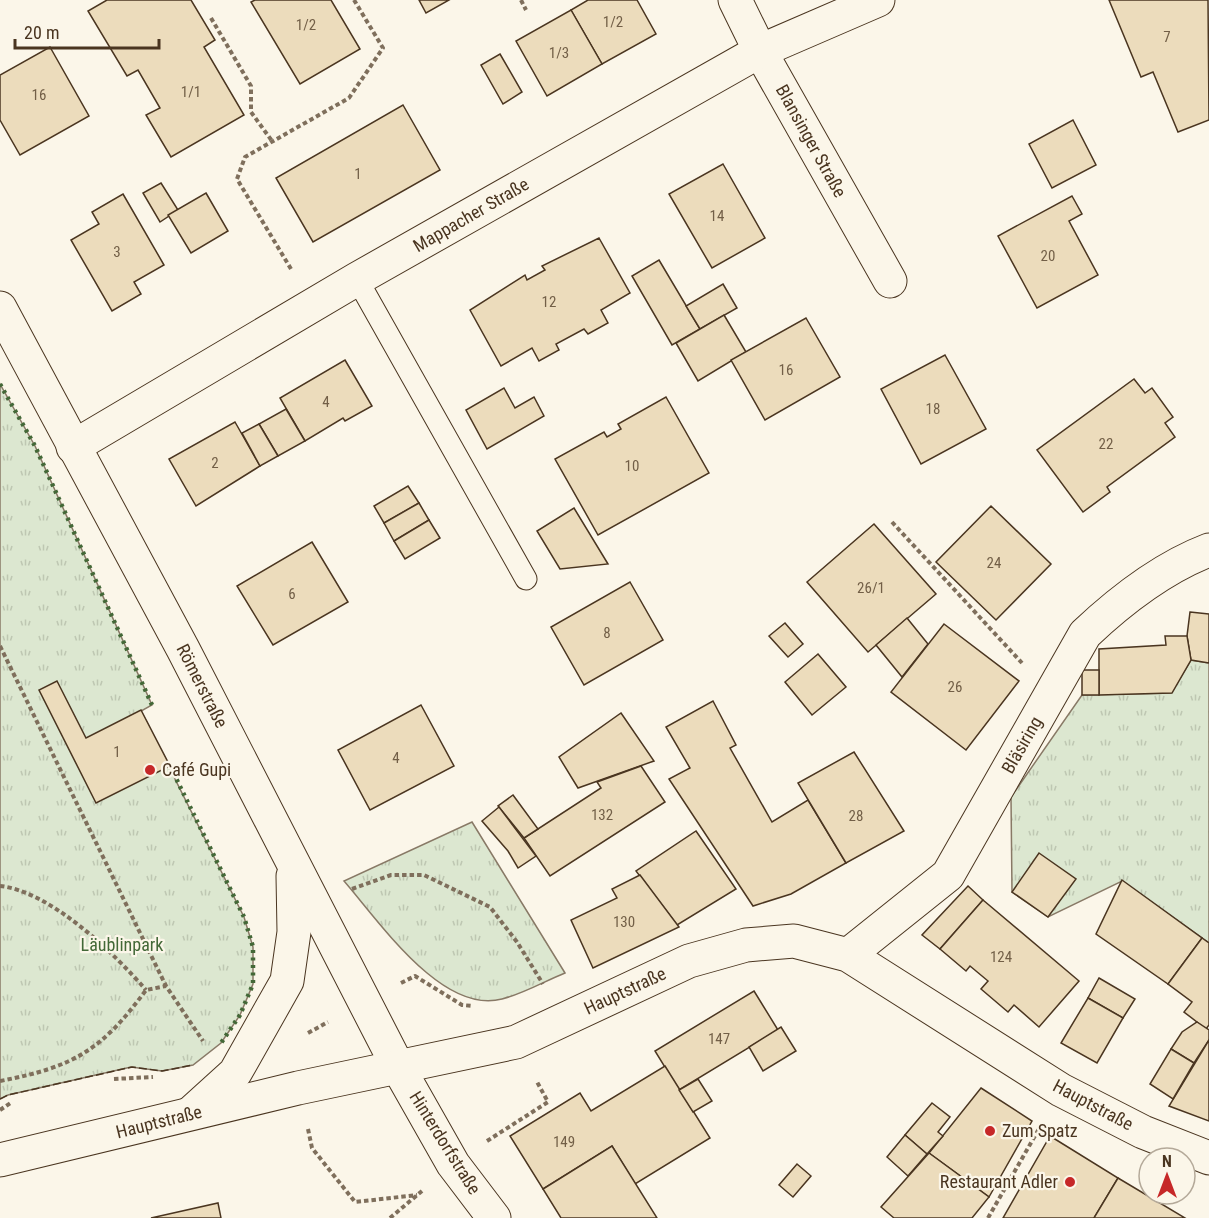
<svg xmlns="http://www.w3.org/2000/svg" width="1209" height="1218" font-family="'Roboto Condensed',sans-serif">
	<defs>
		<pattern id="grass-tufts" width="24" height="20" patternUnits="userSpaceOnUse" patternTransform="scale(1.5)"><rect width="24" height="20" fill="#dce7d0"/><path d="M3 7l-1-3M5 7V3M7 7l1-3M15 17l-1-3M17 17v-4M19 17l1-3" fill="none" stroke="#bec7b2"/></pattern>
	</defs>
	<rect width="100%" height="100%" fill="#fbf6e9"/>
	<g fill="url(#grass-tufts)" stroke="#887966" stroke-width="1.5">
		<path d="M0 384 35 446 152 705 141 711 244 917 253 947V984L240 1015 221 1043 193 1065 162 1071 131 1067 8 1095 0 1099Z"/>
		<path d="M1191 660 1209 663V943L1122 881 1048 917 1012 892 1011 797 1082 695 1171 693Z"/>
		<path d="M472 822 565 973C545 981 523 994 502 999 442 1015 379 921 344 881Z"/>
	</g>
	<g fill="#ecdcbc" stroke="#4a3520" stroke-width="1.5">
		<path d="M107 0H191L215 40 204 47 244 115 171 157 146 115 160 108 138 70 127 76 88 11Z"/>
		<path d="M255 0H331L360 49 300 84 251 2Z"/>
		<path d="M419 0H449L426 13Z"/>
		<path d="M588 0H637L656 34 602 64 571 10Z"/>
		<path d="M1109 0H1208L1209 120 1178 132 1153 72 1141 77Z"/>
		<path d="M571 10 602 64 547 96 516 41Z"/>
		<path d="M50 47 89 116 20 155 0 120V75Z"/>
		<path d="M500 54 522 92 503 104 481 65Z"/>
		<path d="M403 105 440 170 313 242 276 178Z"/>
		<path d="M1073 120 1096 165 1052 188 1029 144Z"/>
		<path d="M723 164 765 238 712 268 669 194Z"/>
		<path d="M161 183 178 210 160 222 143 193Z"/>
		<path d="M206 193 228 231 191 253 168 215Z"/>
		<path d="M123 194 164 265 134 282 141 294 112 311 71 240 99 224 92 212Z"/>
		<path d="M1072 196 1082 214 1069 221 1098 275 1037 308 998 236Z"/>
		<path d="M599 238 630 293 601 310 608 323 588 334 584 329 556 344 559 350 539 361 532 348 501 366 470 310 525 275 527 280 545 270 542 266Z"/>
		<path d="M659 260 700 329 672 345 632 276Z"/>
		<path d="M723 284 737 308 700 329 686 306Z"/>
		<path d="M724 315 746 352 698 381 676 343Z"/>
		<path d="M806 318 840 377 765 420 731 360Z"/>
		<path d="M945 355 986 429 921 464 881 389Z"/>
		<path d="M345 360 372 406 345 421 343 418 305 441 280 398Z"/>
		<path d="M1134 379 1145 393 1152 388 1173 417 1165 423 1175 437 1107 487 1110 492 1083 512 1037 450Z"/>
		<path d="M504 388 515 408 534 397 544 416 487 449 466 410Z"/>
		<path d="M666 397 709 473 598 535 555 459 604 432 607 437 621 429 618 424Z"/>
		<path d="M286 409 305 441 278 456 259 424Z"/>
		<path d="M235 422 260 466 196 506 169 459Z"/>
		<path d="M259 424 278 456 260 466 242 433Z"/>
		<path d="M408 486 419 503 384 523 374 506Z"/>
		<path d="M419 503 429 520 394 541 384 523Z"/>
		<path d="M991 506 1051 564 996 620 936 562Z"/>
		<path d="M574 508 608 564 560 569 537 531Z"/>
		<path d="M429 520 440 538 405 559 394 541Z"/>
		<path d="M874 524 936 594 868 652 807 582Z"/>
		<path d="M312 542 348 602 273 645 237 586Z"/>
		<path d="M630 582 663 640 584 685 551 627Z"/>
		<path d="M1190 612 1209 614V663L1191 660 1187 636Z"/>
		<path d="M907 618 928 644 902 677 876 645Z"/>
		<path d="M785 623 803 644 788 657 769 636Z"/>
		<path d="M944 624 1019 681 966 750 891 692Z"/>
		<path d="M1165 636H1187L1191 660 1172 693 1099 695V649L1166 645Z"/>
		<path d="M818 654 846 687 812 715 785 682Z"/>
		<rect x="1082" y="670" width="17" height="25"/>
		<path d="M57 681 86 738 141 710 170 766 96 803 39 690Z"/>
		<path d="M713 701 736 745 730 748 772 822 808 800 846 863 791 894 753 906 669 779 690 768 666 727Z"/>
		<path d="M421 705 454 766 370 810 338 750Z"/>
		<path d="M621 713 654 761 578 788 559 757Z"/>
		<path d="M854 752 904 831 846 863 798 783Z"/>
		<path d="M641 766 665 802 550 876 524 838 601 788 597 782Z"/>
		<path d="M513 795 538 829 524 838 498 806Z"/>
		<path d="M499 807 536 856 518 868 508 851 482 821Z"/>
		<path d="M696 831 736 889 677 925 636 871Z"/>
		<path d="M1039 853 1076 879 1048 917 1012 892Z"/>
		<path d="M640 875 679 927 593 968 571 920 617 898 612 889Z"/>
		<path d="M1122 880 1202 938 1168 984 1096 934Z"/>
		<path d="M968 886 983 900 940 949 922 935Z"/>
		<path d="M983 900 1079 981 1039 1027 1014 1005 1008 1012 981 989 988 981 970 966 966 971 940 949Z"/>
		<path d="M1202 938 1209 943V1025L1206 1029 1184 1012 1192 1002 1168 984Z"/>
		<path d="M1099 978 1135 999 1123 1018 1088 998Z"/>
		<path d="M754 991 778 1030 679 1090 655 1051Z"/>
		<path d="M1088 998 1123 1018 1097 1063 1061 1043Z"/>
		<path d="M1197 1022 1209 1030V1040L1194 1063 1171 1049 1182 1032Z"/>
		<path d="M781 1027 796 1051 763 1071 749 1047Z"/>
		<path d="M1209 1040V1121L1169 1106Z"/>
		<path d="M1171 1049 1194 1063 1173 1099 1150 1084Z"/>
		<path d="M665 1066 710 1138 635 1184 612 1146 543 1189 510 1136 580 1093 591 1111Z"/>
		<path d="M698 1079 712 1101 693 1112 679 1090Z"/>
		<path d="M981 1088 1032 1121 989 1197 929 1153Z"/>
		<path d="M932 1103 950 1117 938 1132 943 1136 927 1154 905 1135Z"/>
		<path d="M905 1135 927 1154 908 1176 887 1157Z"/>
		<path d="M1050 1136 1118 1178 1094 1218H1003Z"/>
		<path d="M612 1146 657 1218H561L543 1189Z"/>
		<path d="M929 1153 989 1197 972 1218H894L881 1207Z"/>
		<path d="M797 1164 811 1176 793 1197 779 1185Z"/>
		<path d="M1118 1178 1185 1218H1094Z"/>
		<path d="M218 1203 221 1218H151Z"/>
	</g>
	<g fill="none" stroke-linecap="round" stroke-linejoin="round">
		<defs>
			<path id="service" d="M357 279 526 579"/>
			<g id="minor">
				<path d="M735 0 760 51 890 281"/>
				<path d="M73 447 357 279 760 51 878 0"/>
				<path d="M848 955 948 875 1085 634C1121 600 1162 568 1209 550"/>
				<path d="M398 1067 453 1164 494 1218"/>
			</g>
			<g id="tertiary">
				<path d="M0 308 183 649 398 1067"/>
				<path d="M192 1112 235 1073 287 981 294 932 293 876"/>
				<path d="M0 1160 298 1088 516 1042 689 961 746 945 794 941 848 955 1061 1090 1143 1132 1209 1158"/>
			</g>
		</defs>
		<use href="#service" stroke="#4a3520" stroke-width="23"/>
		<use href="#minor" stroke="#4a3520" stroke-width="35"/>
		<use href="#tertiary" stroke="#4a3520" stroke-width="35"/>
		<g stroke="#7f6f5c" stroke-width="4" stroke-dasharray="4.5 3" stroke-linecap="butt">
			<path d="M521 0 526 10"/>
			<path d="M211 18 251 86V112L272 141"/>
			<path d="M291 269 237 179 245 157 349 98 383 48 354 0"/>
			<path d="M892 522 1022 663"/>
			<path d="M0 646 166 986 203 1041"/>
			<path d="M0 886C50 891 114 953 146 990"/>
			<path d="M352 889 391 875H424L490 907 517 942 543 984"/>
			<path d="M401 983 415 976 462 1005 473 1006"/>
			<path d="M308 1033 328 1022"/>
			<path d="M114 1079 153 1077"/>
			<path d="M0 1081C74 1067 102 1050 146 990L166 986"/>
			<path d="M0 1110 12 1102"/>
			<path d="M308 1129 312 1148 355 1202 417 1195"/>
			<path d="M487 1141 548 1102 536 1080"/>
			<path d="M390 1218 422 1191"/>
			<path d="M988 1218 1040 1127"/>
		</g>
		<use href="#service" stroke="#fbf6e9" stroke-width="21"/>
		<use href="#minor" stroke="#fbf6e9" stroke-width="33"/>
		<use href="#tertiary" stroke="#fbf6e9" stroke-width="33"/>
		<g stroke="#436837" stroke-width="4.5" stroke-dasharray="3 4.5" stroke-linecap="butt">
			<path d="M0 384 35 446 152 705"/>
			<path d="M170 766 244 917 253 947V984L240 1015 221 1043"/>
		</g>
		<path stroke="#4a3520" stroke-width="1.5" stroke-dasharray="8 3" stroke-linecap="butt" d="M0 1099 8 1095 132 1067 162 1071 193 1065"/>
	</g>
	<g fill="#c62828" stroke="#fbf6e9" stroke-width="2">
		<circle cx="150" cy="770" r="6"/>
		<circle cx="990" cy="1131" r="6"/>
		<circle cx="1070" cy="1182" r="6"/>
	</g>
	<g text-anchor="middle" stroke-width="4.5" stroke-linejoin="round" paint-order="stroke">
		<g font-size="15" fill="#725f47">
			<text x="613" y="27">1/2</text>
			<text x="306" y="30">1/2</text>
			<text x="1167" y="42">7</text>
			<text x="559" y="58">1/3</text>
			<text x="191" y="97">1/1</text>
			<text x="39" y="100">16</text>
			<text x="358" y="179">1</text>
			<text x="717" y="221">14</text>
			<text x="117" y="257">3</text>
			<text x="1048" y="261">20</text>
			<text x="549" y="307">12</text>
			<text x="786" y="375">16</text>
			<text x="326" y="407">4</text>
			<text x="933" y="414">18</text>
			<text x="1106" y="449">22</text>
			<text x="215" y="468">2</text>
			<text x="632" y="471">10</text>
			<text x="994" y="568">24</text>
			<text x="871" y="593">26/1</text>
			<text x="292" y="599">6</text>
			<text x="607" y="638">8</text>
			<text x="955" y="692">26</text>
			<text x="117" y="757">1</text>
			<text x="396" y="763">4</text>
			<text x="602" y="820">132</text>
			<text x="856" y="821">28</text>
			<text x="624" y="927">130</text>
			<text x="1001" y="962">124</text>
			<text x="719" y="1044">147</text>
			<text x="564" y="1147">149</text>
		</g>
		<g font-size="18" fill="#4a3520" stroke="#fbf6e9">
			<text transform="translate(811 141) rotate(61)" y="6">Blansinger Straße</text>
			<text transform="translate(471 215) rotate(-30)" y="6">Mappacher Straße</text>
			<text transform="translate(202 686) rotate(63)" y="6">Römerstraße</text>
			<text transform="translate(1022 745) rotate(-60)" y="6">Bläsiring</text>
			<text transform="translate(625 991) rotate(-25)" y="6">Hauptstraße</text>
			<text transform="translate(1093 1105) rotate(28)" y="6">Hauptstraße</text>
			<text transform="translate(159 1122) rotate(-14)" y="6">Hauptstraße</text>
			<text transform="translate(445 1143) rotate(58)" y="6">Hinterdorfstraße</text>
		</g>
		<g font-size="18" fill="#4a3520" stroke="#fbf6e9" text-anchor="start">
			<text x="162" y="776">Café Gupi</text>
			<text x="1002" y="1137">Zum Spatz</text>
			<text x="1058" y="1188" text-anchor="end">Restaurant Adler</text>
		</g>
		<g font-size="18" fill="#436837" stroke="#fbf6e9">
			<text x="122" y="951">Läublinpark</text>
		</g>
	</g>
	<g transform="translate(1167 1176)"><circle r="28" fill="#fbf6e9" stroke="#b4a999" stroke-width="1.5"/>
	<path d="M0-4.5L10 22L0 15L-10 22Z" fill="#c62828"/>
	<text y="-9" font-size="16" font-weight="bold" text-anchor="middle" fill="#4a3520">N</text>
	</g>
	<path d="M15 39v9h144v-9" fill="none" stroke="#4a3520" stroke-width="3"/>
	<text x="24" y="39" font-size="18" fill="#4a3520" stroke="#fbf6e9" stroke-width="4.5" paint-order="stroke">20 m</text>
</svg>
